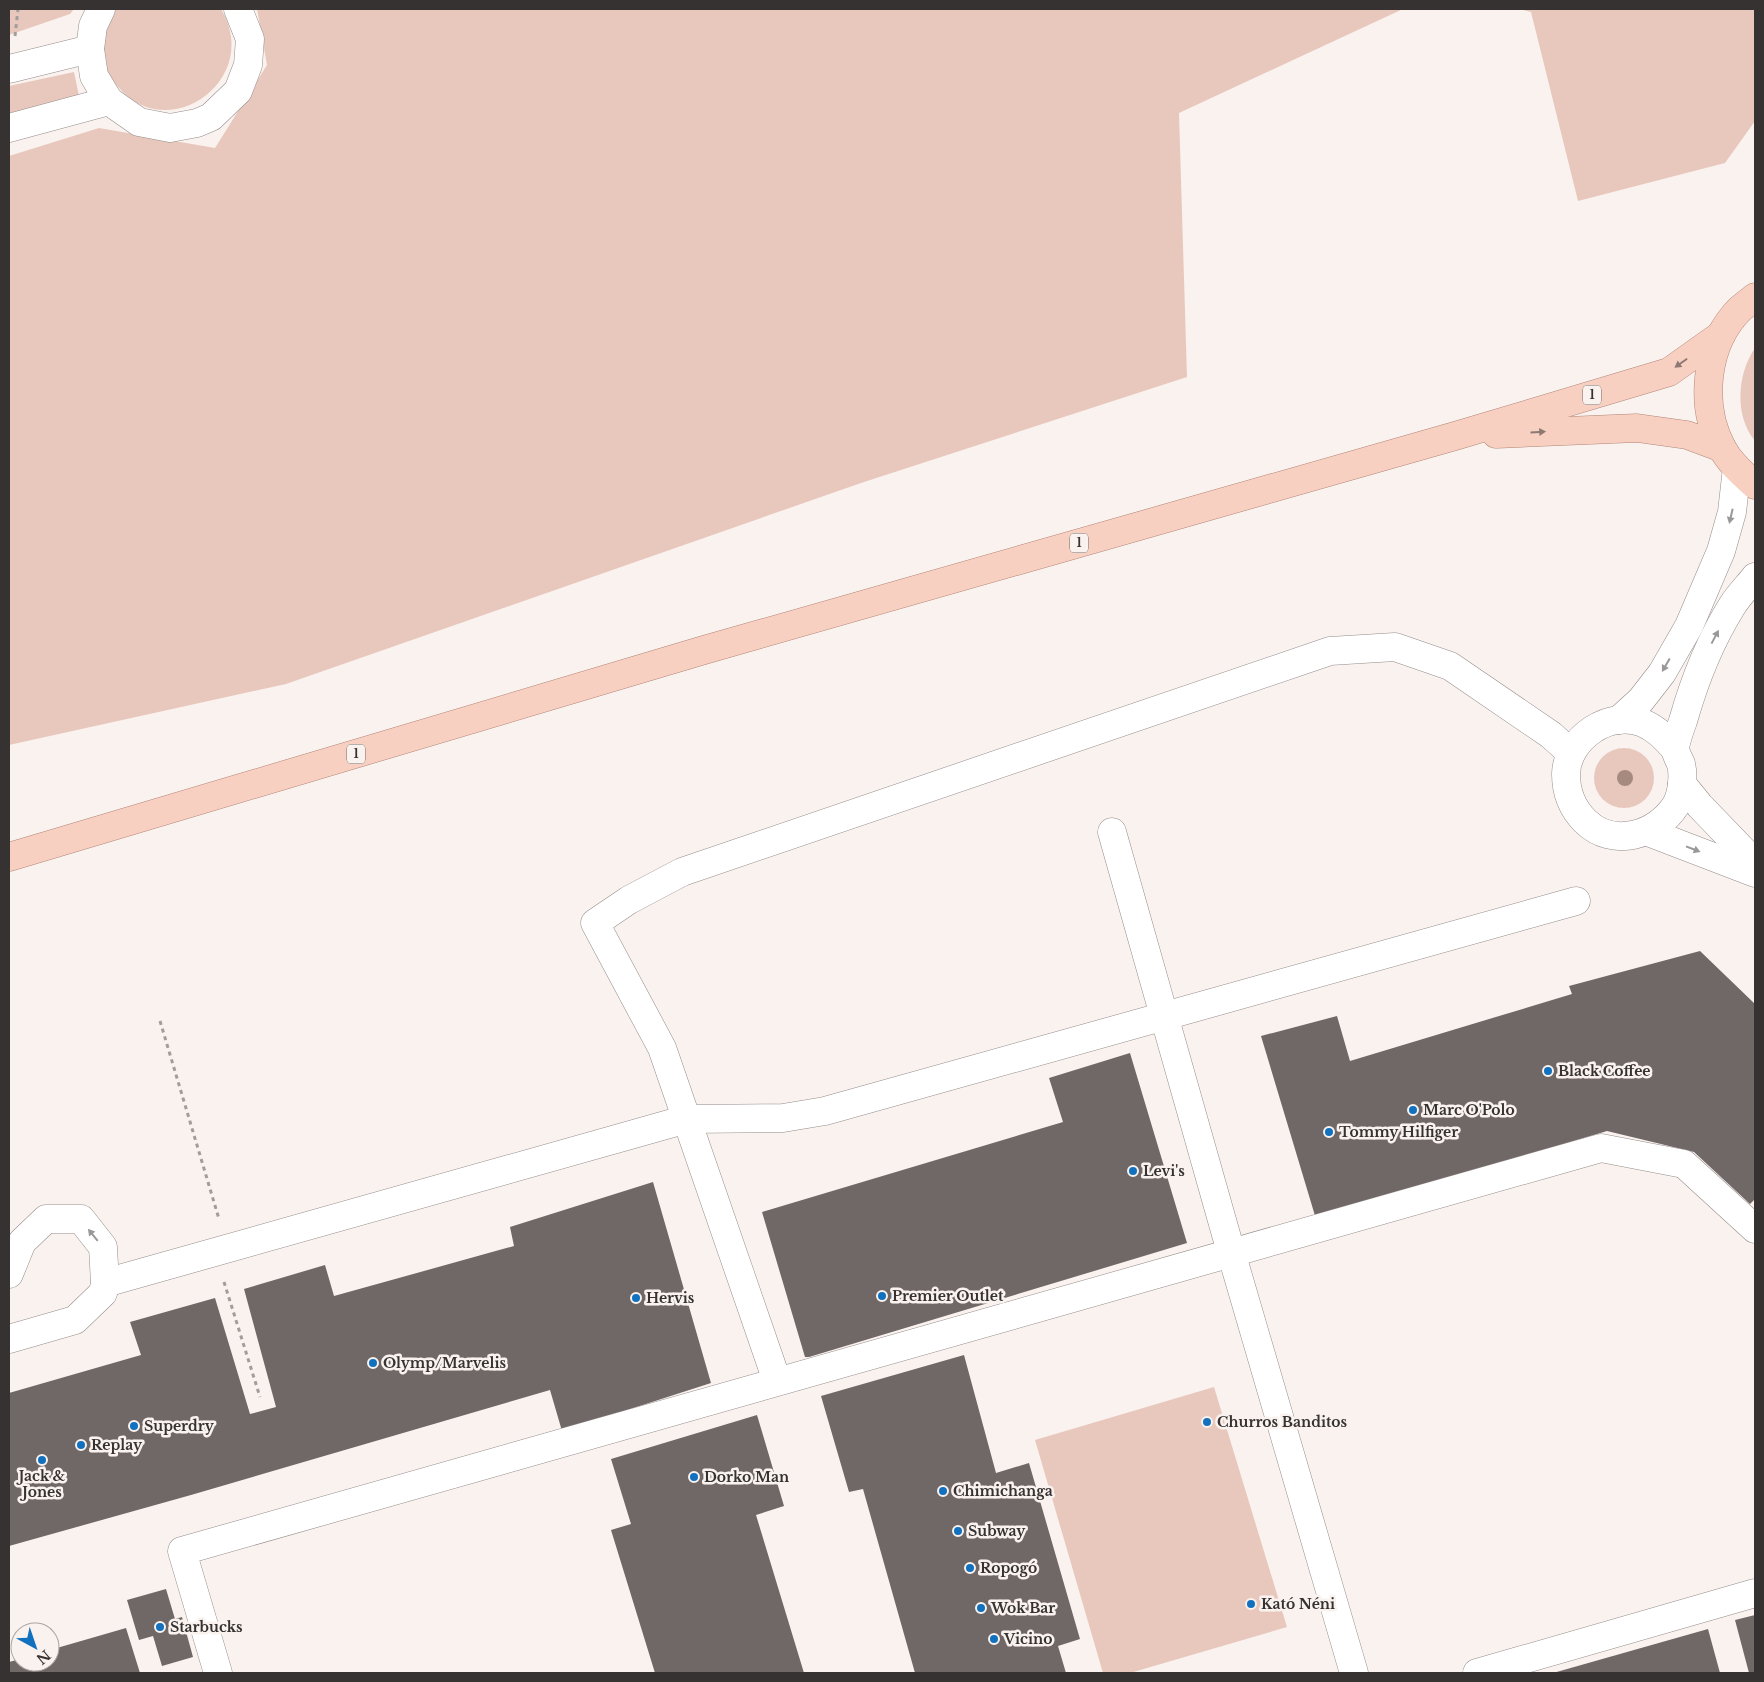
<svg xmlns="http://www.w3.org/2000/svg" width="1764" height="1682" font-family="'Libre Baskerville',serif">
	<rect width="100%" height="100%" fill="#faf2ef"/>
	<g fill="#e8c8bd">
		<path d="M9 9H74L70 14 9 35Z"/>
		<path d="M112 9H221C263 79 169 146 119 88 111 80 105 70 102 58 101 49 107 23 109 13Z"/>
		<path d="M257 9H1403L1179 113 1187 377 861 483 286 684 9 745V156L99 128 215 148 267 65Z"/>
		<path d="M1519 9H1755V121L1725 163 1578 201 1531 12Z"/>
		<path d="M74 72 79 96 9 115V86Z"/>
		<path d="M1755 348V441C1734 416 1737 374 1755 348Z"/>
		<circle cx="1624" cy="778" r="30"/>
		<path d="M1214 1387 1287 1627 1130 1673H1103L1035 1440Z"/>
	</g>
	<g fill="#706866">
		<path d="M1700 951 1755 1004V1199L1750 1204 1694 1152 1607 1131 1316 1219 1261 1036 1337 1016 1350 1061 1572 994 1569 986Z"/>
		<path d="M1130 1053 1187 1243 809 1357H805L762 1212 1063 1122 1049 1078Z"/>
		<path d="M653 1182 711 1383 562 1431 550 1390 191 1495 9 1546V1393L141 1355 130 1322 215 1298 250 1414 276 1407 244 1289 325 1265 334 1296 514 1246 510 1227Z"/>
		<path d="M964 1355 996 1473 1029 1463 1080 1639 1058 1646 1066 1673H915L863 1489 849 1492 821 1396Z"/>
		<path d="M757 1415 784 1506 756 1515 804 1673H655L611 1530 631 1524 611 1459Z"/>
		<path d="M166 1589 175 1619 182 1617 193 1657 162 1666 153 1636 139 1640 127 1600Z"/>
		<path d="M1755 1615V1673H1749L1735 1620Z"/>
		<path d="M126 1628 140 1673H9V1662L20 1659V1662H50V1650Z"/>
		<path d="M1708 1629 1720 1673H1553Z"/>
	</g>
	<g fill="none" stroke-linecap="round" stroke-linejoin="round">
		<defs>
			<g id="minor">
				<path d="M101 9 93 26 90 49 94 76 109 101 139 122 170 128 197 123 211 117 238 91 248 65 250 39 238 9"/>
				<path d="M9 69 90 49"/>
				<path d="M9 128 109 101"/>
				<path d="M1619 720 1641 700 1662 673 1689 626 1721 551 1732 512 1737 468"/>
				<path d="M1675 749C1665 738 1657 729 1643 723 1610 709 1567 738 1566 774 1566 793 1572 808 1585 821 1613 849 1657 835 1676 805 1682 794 1684 776 1681 764 1679 759 1675 753 1675 747 1677 738 1680 729 1683 721 1694 682 1710 641 1732 606 1738 596 1748 586 1755 577"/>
				<path d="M1682 784 1700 806 1755 863"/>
				<path d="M1112 832 1231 1252 1354 1673"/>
				<path d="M1648 832 1755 873"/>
				<path d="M9 1274 22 1242 46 1219H81L103 1247 105 1283 103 1293 75 1320 9 1339"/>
				<path d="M105 1283 687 1119 783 1118 825 1111 1576 901"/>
				<path d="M777 1381 662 1048 595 923 629 900 682 872 1330 651 1395 647 1450 666 1551 735 1571 753"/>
				<path d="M218 1673 182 1551 1601 1148 1684 1164 1755 1229"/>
				<path d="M1477 1673 1755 1593"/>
			</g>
			<g id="major">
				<path d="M1755 297C1750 301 1745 305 1740 309 1705 344 1699 405 1722 448 1730 463 1743 474 1755 485"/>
				<path d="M1496 434 1637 428 1687 435 1722 448"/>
				<path d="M9 857 704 650 1455 436 1669 372 1721 335"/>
			</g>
		</defs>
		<use href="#minor" stroke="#958d8b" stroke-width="29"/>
		<use href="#major" stroke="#b18575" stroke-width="29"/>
		<g stroke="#a29c9a" stroke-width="3" stroke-dasharray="4 4" stroke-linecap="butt">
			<path d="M15 36 18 9"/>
			<path d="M160 1021 219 1219"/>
			<path d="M224 1282 260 1397"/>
		</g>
		<use href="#minor" stroke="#fff" stroke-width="28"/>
		<use href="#major" stroke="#f8d0c2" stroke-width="28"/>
	</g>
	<circle fill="#a6897f" cx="1625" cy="778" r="8"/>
	<defs><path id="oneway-solid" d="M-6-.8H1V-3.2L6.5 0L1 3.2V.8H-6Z" transform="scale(1.25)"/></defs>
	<g fill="#8d7972">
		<use href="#oneway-solid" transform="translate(1681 363) rotate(145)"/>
		<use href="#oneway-solid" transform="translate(1538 432) rotate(-3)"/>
	</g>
	<g fill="#9a9898">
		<use href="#oneway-solid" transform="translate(1731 516) rotate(103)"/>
		<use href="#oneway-solid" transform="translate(1715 637) rotate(-62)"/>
		<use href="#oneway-solid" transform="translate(1666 665) rotate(120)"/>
		<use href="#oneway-solid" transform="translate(1693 849) rotate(21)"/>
		<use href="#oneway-solid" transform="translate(93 1235) rotate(-129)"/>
	</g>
	<g fill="#1171be" stroke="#faf2ef" stroke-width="2">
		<circle cx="1548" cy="1071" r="5"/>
		<circle cx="1413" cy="1110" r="5"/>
		<circle cx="1329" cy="1132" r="5"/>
		<circle cx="1133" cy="1171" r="5"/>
		<circle cx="882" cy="1296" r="5"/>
		<circle cx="636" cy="1298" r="5"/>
		<circle cx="373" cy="1363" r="5"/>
		<circle cx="1207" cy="1422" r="5"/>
		<circle cx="134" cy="1426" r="5"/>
		<circle cx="81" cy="1445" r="5"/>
		<circle cx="42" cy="1460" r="5"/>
		<circle cx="694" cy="1477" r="5"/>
		<circle cx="943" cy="1491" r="5"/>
		<circle cx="958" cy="1531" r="5"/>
		<circle cx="970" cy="1568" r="5"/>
		<circle cx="1251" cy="1604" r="5"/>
		<circle cx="981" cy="1608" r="5"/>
		<circle cx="160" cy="1627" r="5"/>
		<circle cx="994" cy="1639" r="5"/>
	</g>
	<g text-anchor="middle" stroke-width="5" stroke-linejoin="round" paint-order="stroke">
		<g fill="#faf2ef" stroke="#706c6a" stroke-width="1">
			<rect x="1583" y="385.5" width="18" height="19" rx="4"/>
			<rect x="1070" y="533.5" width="18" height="19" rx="4"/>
			<rect x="347" y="744.5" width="18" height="19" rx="4"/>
		</g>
		<g font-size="12" font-weight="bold" fill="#353231">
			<text x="1592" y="399">1</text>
			<text x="1079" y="547">1</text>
			<text x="356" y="758">1</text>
		</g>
		<g font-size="14" font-weight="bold" fill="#353231" stroke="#faf2ef" text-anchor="start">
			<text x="1558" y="1076">Black Coffee</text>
			<text x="1423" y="1115">Marc O'Polo</text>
			<text x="1339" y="1137">Tommy Hilfiger</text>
			<text x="1143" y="1176">Levi's</text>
			<text x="892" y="1301">Premier Outlet</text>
			<text x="646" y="1303">Hervis</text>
			<text x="383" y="1368">Olymp/Marvelis</text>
			<text x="1217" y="1427">Churros Banditos</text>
			<text x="144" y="1431">Superdry</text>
			<text x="91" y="1450">Replay</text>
			<text x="42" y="1481" text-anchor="middle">Jack &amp;<tspan x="42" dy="16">Jones</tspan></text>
			<text x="704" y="1482">Dorko Man</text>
			<text x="953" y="1496">Chimichanga</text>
			<text x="968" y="1536">Subway</text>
			<text x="980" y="1573">Ropogó</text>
			<text x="1261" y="1609">Kató Néni</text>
			<text x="991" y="1613">Wok Bar</text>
			<text x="170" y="1632">Starbucks</text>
			<text x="1004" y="1644">Vicino</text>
		</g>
	</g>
	<rect width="1764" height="1682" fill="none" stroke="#353231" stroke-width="20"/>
	<g transform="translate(35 1647) rotate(140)"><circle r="24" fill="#faf2ef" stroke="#aba5a3"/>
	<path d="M0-4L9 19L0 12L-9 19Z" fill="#1171be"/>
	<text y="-8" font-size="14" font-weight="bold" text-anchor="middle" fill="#353231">N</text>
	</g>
</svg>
